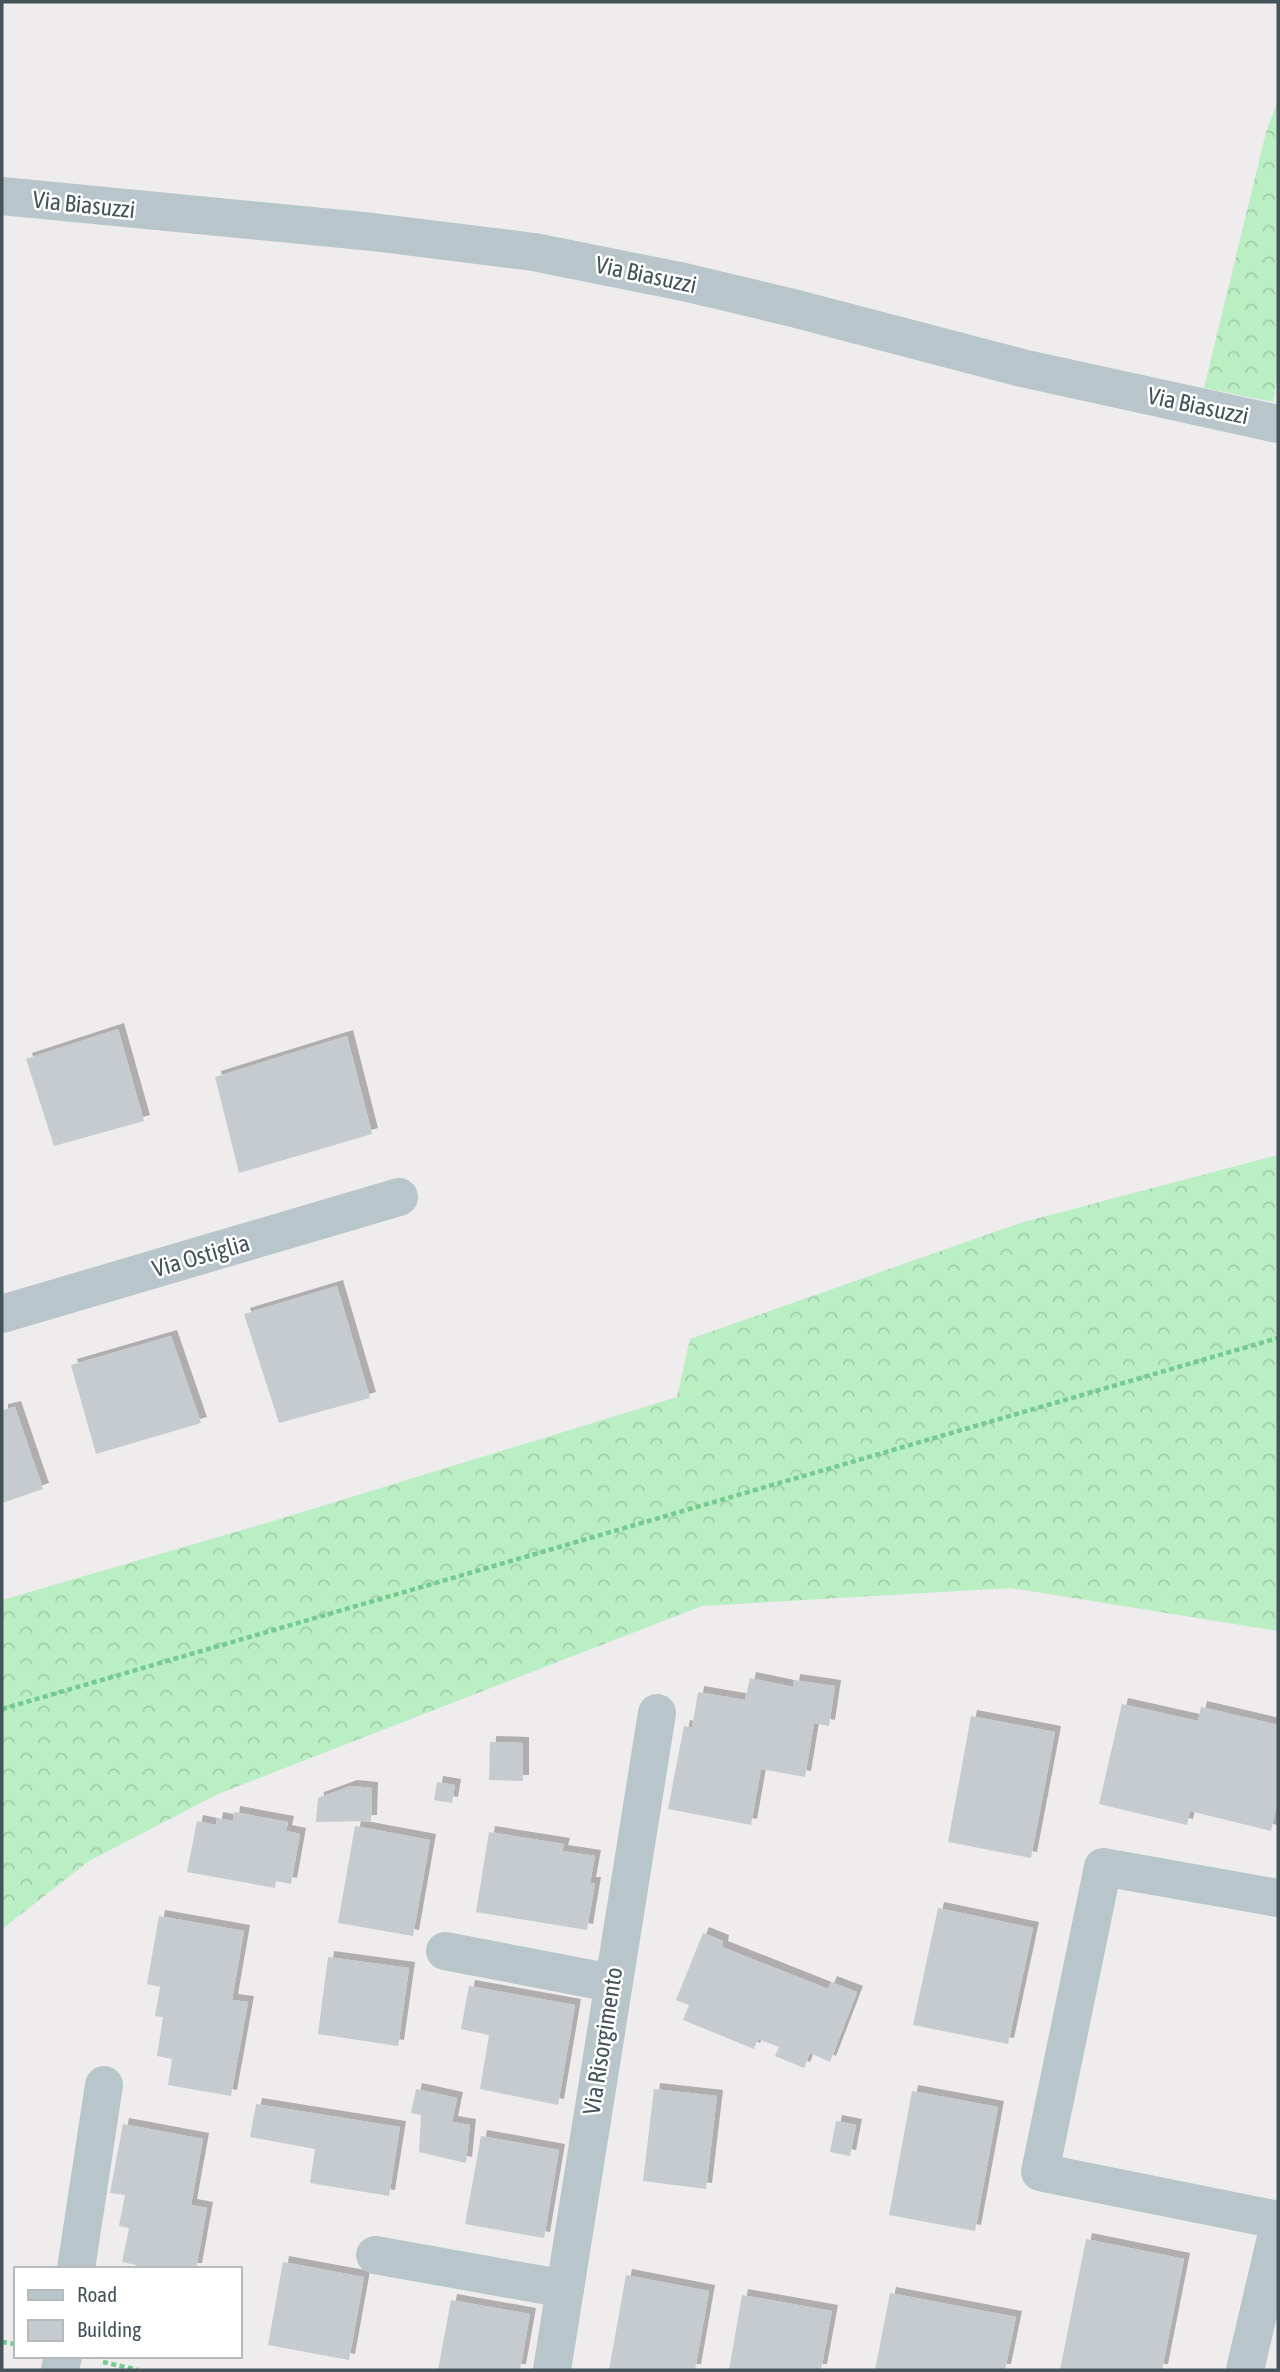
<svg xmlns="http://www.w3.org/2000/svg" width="1280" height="2372" font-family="'Asap Condensed',sans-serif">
	<defs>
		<pattern id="forest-crowns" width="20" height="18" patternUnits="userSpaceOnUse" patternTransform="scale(1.75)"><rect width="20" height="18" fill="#baeec3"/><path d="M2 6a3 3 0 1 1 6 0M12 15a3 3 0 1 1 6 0" fill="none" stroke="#a1ceaa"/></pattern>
		<filter id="shadow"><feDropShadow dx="6" dy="-6" stdDeviation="0" flood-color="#0004"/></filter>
	</defs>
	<rect width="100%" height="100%" fill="#efeced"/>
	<g fill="url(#forest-crowns)">
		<path d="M1278 101V371L1273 402 1204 388 1266 132Z"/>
		<path d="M1278 1155V1631L1011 1588 702 1606 218 1794 89 1861 2 1929V1600L283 1518 677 1397 690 1339 1020 1223Z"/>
	</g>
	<g fill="#c6cbd0" filter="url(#shadow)">
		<path d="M118 1029 144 1121 54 1146 26 1059Z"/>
		<path d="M347 1036 372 1134 239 1173 215 1077Z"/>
		<path d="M337 1286 370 1398 279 1423 244 1314Z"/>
		<path d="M171 1336 201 1423 96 1454 71 1365Z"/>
		<path d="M15 1407 43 1489 2 1503V1410Z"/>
		<path d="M750 1678 793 1687 794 1680 835 1686 829 1726 814 1723 805 1777 761 1769 751 1825 668 1809 684 1726 692 1728 698 1692 745 1700Z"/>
		<path d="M1122 1704 1198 1721 1201 1707 1278 1725V1799L1271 1831 1190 1811 1187 1825 1099 1804Z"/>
		<path d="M971 1716 1055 1732 1031 1858 948 1842Z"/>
		<path d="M490 1742 523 1743V1781L489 1780Z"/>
		<path d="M437 1782 455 1785 452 1803 434 1800Z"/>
		<path d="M351 1786 372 1788 371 1821 316 1822 318 1798Z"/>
		<path d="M234 1812 288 1822 286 1831 300 1834 291 1884 276 1881 275 1888 187 1872 197 1821 216 1825 217 1818 233 1821Z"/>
		<path d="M355 1826 430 1840 413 1936 338 1923Z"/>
		<path d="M489 1832 564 1844 562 1851 595 1856 590 1883H595L587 1930 476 1912Z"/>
		<path d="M938 1908 1033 1928 1008 2044 913 2025Z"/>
		<path d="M159 1916 244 1931 232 2000 248 2002 231 2096 168 2085 172 2059 157 2056 163 2017 155 2016 160 1987 147 1984Z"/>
		<path d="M703 1933 723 1941 722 1947 828 1989 831 1982 857 1992 830 2062 810 2053 804 2068 775 2056 779 2047 758 2039 754 2049 683 2020 689 2005 676 2000Z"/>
		<path d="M328 1957 409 1968 398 2046 318 2034Z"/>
		<path d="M469 1986 575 2005 558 2105 480 2089 489 2035 461 2029Z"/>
		<path d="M416 2089 457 2098 452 2122 470 2125 466 2163 419 2152 421 2115 411 2113Z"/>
		<path d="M654 2089 717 2096 706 2189 643 2181Z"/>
		<path d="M912 2091 998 2107 975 2231 889 2215Z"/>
		<path d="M256 2104 400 2127 389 2196 310 2183 315 2149 250 2137Z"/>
		<path d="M836 2121 856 2125 850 2156 830 2152Z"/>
		<path d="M123 2124 203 2139 191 2205 207 2208 196 2269H135L136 2265 122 2262 129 2228 119 2226 125 2195 110 2193Z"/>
		<path d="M481 2136 559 2150 544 2238 465 2224Z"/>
		<path d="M1086 2239 1184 2259 1162 2370H1060Z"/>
		<path d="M283 2262 364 2277 349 2360 268 2345Z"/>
		<path d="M626 2275 709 2291 695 2370H609Z"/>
		<path d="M890 2293 1016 2317 1005 2370H875Z"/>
		<path d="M742 2295 832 2311 821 2370H729Z"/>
		<path d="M451 2300 530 2314 520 2370H438Z"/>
	</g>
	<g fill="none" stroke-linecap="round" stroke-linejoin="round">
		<g stroke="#73cb8d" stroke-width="4.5" stroke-dasharray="5 3.5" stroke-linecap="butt">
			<path d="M2 1709 1278 1338"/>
			<path d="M2 2342 16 2344"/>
			<path d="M103 2362 138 2370"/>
		</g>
		<g stroke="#b8c5ca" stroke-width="38">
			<path d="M2 196 373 232 534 252 684 282 793 308 1022 368 1278 424"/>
			<path d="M2 1314 399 1197"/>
			<path d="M1278 1898 1103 1867 1040 2172 1278 2220"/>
			<path d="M445 1951 612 1983"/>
			<path d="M375 2255 565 2289"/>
			<path d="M76 2269 104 2085"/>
			<path d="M60 2370 63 2356"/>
			<path d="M552 2370 657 1713"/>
			<path d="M1245 2370 1278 2229"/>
		</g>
	</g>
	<g text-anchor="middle" stroke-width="5" stroke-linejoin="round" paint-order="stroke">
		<g font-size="24" fill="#45545a" stroke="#fff">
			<text transform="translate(84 205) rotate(6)" y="8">Via Biasuzzi</text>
			<text transform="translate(646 275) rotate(12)" y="8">Via Biasuzzi</text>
			<text transform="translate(1198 406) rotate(12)" y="8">Via Biasuzzi</text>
			<text transform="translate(201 1256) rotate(-16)" y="8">Via Ostiglia</text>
			<text transform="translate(603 2041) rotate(-81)" y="8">Via Risorgimento</text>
		</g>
	</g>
	<rect width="1280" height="2372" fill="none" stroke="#45545a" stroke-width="7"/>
	<rect x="14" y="2267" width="228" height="91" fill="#ffffff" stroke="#b5bbbd" stroke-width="2"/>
	<rect x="28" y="2290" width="35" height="10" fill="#b8c5ca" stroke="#b5bbbd" stroke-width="2"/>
	<text x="77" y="2302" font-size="21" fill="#45545a">Road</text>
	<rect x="28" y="2320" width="35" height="21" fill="#c6cbd0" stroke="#b5bbbd" stroke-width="2"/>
	<text x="77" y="2337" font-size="21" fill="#45545a">Building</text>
</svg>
